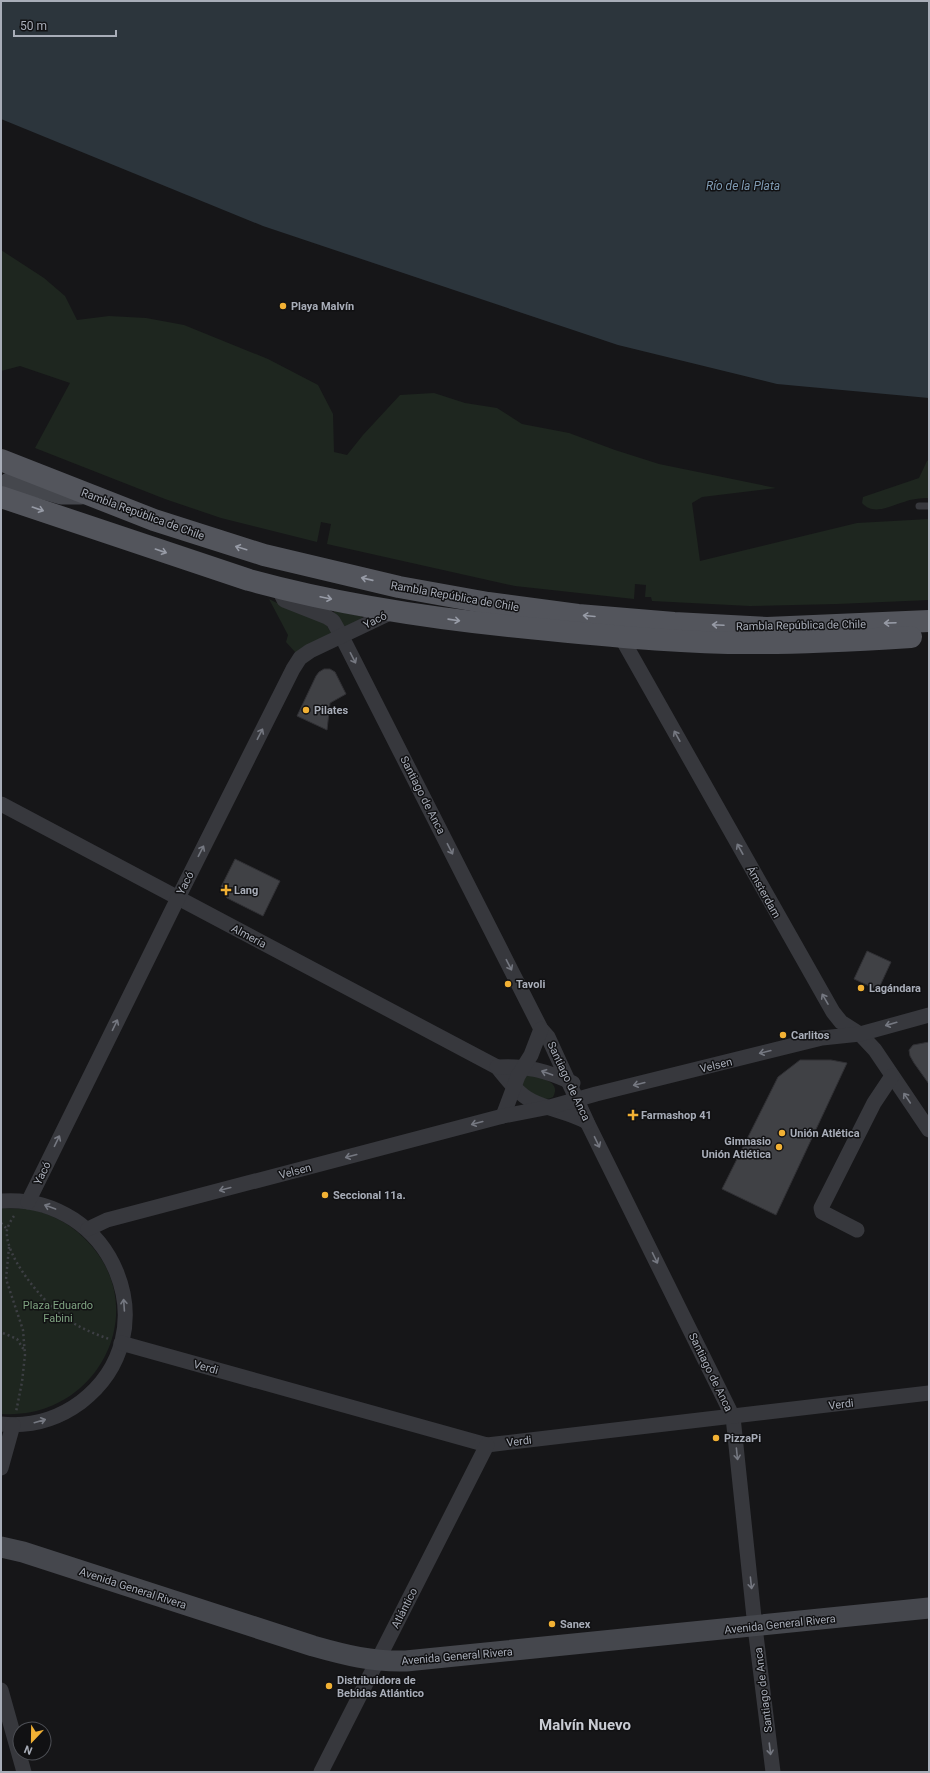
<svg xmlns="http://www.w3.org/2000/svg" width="930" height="1773" font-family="Roboto,sans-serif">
	<rect width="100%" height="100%" fill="#161618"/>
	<g fill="#1e261f">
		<path d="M1 250 44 278 65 296 77 320 109 316 146 318 184 325 268 359 318 385 333 414 334 452 347 455 363 435 400 395 434 393 465 403 497 408 522 424 569 433 615 450 659 464 776 488 702 497 692 503 700 561 857 523 929 519V600L837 604 750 606 652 601 651 597H645L646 585 635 584 634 599 515 586 327 544 331 524 321 522 317 542 221 518 165 499 35 448 70 383 20 366 1 371Z"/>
		<path d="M929 460V498C921 498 911 499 904 502 889 506 874 516 862 503L863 497 919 478 927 461Z"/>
		<path d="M269 599 283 606 325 623 332 634 296 653 286 642 288 635Z"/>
		<path d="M334 611 361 616 364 620 345 629 334 614Z"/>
		<path d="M526 1075C536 1077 563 1080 553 1097 542 1103 532 1093 524 1087L522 1084Z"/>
		<path d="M1 1208C10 1209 20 1208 28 1209 50 1213 69 1223 84 1238 156 1307 98 1421 1 1414Z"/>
	</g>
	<path fill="#2c353c" d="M1 1H929V398L777 384 618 345 263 226 1 119Z"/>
	<g fill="#404145" stroke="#303034">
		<path d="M324 669H330L335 672 346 694 330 703 327 730 297 716 316 676 319 672Z"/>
		<path d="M235 859 280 881 263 916 227 898 221 887Z"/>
		<path d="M867 951 891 962 878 990 854 979Z"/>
		<path d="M929 1042V1084L914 1063 910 1056 909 1050 913 1045Z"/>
		<path d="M800 1060H831L847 1063 776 1215 722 1189 778 1077Z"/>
	</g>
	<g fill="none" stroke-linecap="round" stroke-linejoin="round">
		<g stroke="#3d3f44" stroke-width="2.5" stroke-dasharray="2 3" stroke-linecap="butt">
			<path d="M14 1216C11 1220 8 1226 7 1230 4 1255 41 1299 60 1314 75 1326 92 1333 109 1339"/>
			<path d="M1 1223 7 1229"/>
			<path d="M9 1247 6 1279 23 1330 25 1355 22 1382 16 1412"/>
			<path d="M3 1333 17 1339 24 1350"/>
		</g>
		<path stroke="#37383d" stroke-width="7" d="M919 506H929"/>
		<g stroke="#37383d" stroke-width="15">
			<path d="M278 588 284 600 327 617 333 621 342 637 541 1029 548 1037 587 1122 733 1417 755 1627 773 1772"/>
			<path d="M621 637 833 1012 841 1022 860 1034 875 1050 929 1130"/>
			<path d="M1 804 497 1067C507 1079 518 1094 532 1101 550 1110 569 1112 587 1122"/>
			<path d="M497 1067C526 1065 547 1071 573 1083"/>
			<path d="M503 1116 518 1076 531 1055 541 1029"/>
			<path d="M1 1201C113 1193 171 1333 81 1402 58 1419 30 1427 1 1424"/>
			<path d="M28 1202 178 898 293 669 300 658 310 651 392 612"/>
			<path d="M88 1229 107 1220 503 1116 550 1107 596 1094 822 1038 860 1034 929 1015"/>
			<path d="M857 1230 822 1212 821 1208 874 1103 892 1076"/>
			<path d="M121 1343 487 1445 929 1393"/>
			<path d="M1 1468 13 1425"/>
			<path d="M1 1690 24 1772"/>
			<path d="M321 1772 487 1445"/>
		</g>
		<g stroke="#45474d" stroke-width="21">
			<path d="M1 493 9 483 15 481 61 494H81"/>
			<path d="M1 1547 23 1552 313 1646C345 1655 372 1662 406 1661L929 1608"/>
		</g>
		<g stroke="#53555c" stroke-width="22">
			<path d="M1 460 154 520 264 555 399 587 488 603 578 615 674 623 767 628 929 621"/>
			<path d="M1 497 249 580C347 607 448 621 549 630 620 637 692 644 763 643 813 643 862 640 911 637"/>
		</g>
	</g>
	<defs><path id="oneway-shaft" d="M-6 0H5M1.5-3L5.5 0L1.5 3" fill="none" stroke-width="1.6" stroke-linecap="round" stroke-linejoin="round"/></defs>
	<g stroke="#979ba6">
		<use href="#oneway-shaft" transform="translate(38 509) rotate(19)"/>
		<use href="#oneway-shaft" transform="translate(241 548) rotate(-163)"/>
		<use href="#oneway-shaft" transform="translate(161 551) rotate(19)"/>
		<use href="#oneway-shaft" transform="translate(367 579) rotate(-167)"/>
		<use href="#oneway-shaft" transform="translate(326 598) rotate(12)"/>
		<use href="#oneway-shaft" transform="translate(589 616) rotate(-175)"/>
		<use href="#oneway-shaft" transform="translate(454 620) rotate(8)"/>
		<use href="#oneway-shaft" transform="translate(890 623) rotate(178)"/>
		<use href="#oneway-shaft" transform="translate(718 625) rotate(-177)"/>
	</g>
	<g stroke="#757881">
		<use href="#oneway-shaft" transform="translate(353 658) rotate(63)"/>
		<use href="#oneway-shaft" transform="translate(260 734) rotate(-63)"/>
		<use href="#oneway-shaft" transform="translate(677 736) rotate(-119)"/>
		<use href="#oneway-shaft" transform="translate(450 849) rotate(63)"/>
		<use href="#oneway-shaft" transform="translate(740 849) rotate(-119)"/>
		<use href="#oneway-shaft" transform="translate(201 851) rotate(-63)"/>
		<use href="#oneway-shaft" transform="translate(509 965) rotate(63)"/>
		<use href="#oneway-shaft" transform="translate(825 999) rotate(-120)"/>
		<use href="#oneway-shaft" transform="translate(891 1024) rotate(164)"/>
		<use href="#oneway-shaft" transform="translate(115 1025) rotate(-64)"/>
		<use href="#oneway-shaft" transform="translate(765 1052) rotate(166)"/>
		<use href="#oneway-shaft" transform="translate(547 1073) rotate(-160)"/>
		<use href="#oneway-shaft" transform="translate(639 1084) rotate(166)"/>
		<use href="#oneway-shaft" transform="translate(907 1098) rotate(-124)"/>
		<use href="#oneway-shaft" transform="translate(477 1123) rotate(165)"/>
		<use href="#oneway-shaft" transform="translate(57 1141) rotate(-64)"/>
		<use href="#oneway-shaft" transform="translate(597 1142) rotate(64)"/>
		<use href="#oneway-shaft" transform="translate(351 1156) rotate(165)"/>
		<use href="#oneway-shaft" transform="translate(225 1189) rotate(165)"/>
		<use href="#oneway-shaft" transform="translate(50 1207) rotate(-160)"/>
		<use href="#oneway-shaft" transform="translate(655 1258) rotate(64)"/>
		<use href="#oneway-shaft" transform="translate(124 1305) rotate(-94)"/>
		<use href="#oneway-shaft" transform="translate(40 1421) rotate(-16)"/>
		<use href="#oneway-shaft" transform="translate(737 1454) rotate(84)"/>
		<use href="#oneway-shaft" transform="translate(751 1583) rotate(84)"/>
		<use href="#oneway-shaft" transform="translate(770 1749) rotate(83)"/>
	</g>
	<g fill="#f2b134" stroke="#111113" stroke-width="1.5">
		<circle cx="283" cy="306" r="4"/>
		<circle cx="306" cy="710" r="4"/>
		<path d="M224 884h4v4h4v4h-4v4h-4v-4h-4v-4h4z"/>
		<circle cx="508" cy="984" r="4"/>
		<circle cx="861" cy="988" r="4"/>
		<circle cx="783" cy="1035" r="4"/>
		<path d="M631 1109h4v4h4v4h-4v4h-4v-4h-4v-4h4z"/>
		<circle cx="782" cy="1133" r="4"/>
		<circle cx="779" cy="1147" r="4"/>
		<circle cx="325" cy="1195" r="4"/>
		<circle cx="716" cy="1438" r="4"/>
		<circle cx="552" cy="1624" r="4"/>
		<circle cx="329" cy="1686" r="4"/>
	</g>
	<g text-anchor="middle" stroke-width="3" stroke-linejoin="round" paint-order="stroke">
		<g font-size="11" font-weight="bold" fill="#a8adb8" stroke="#111113" text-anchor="start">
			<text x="291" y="310">Playa Malvín</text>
			<text x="314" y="714">Pilates</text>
			<text x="234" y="894">Lang</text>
			<text x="516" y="988">Tavoli</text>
			<text x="869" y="992">Lagándara</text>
			<text x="791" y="1039">Carlitos</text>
			<text x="641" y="1119">Farmashop 41</text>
			<text x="790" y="1137">Unión Atlética</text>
			<text x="771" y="1145" text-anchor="end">Gimnasio<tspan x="771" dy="13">Unión Atlética</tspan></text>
			<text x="333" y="1199">Seccional 11a.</text>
			<text x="724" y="1442">PizzaPi</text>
			<text x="560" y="1628">Sanex</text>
			<text x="337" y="1684">Distribuidora de<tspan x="337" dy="13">Bebidas Atlántico</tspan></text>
		</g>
		<g font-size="11" fill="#a8adb8" stroke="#111113">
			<text transform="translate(143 514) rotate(20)" y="4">Rambla República de Chile</text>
			<text transform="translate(455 596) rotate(10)" y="4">Rambla República de Chile</text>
			<text transform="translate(375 620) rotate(-26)" y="4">Yacó</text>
			<text transform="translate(801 625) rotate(-1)" y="4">Rambla República de Chile</text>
			<text transform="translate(423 795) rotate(63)" y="4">Santiago de Anca</text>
			<text transform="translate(185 883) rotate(-63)" y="4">Yacó</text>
			<text transform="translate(764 892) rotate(61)" y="4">Ámsterdam</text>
			<text transform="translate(249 936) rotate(28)" y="4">Almería</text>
			<text transform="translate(716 1065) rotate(-14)" y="4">Velsen</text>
			<text transform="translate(569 1081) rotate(65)" y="4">Santiago de Anca</text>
			<text transform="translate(295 1171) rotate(-15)" y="4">Velsen</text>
			<text transform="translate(42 1173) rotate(-64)" y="4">Yacó</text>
			<text transform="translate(206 1367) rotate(16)" y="4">Verdi</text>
			<text transform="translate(711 1372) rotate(64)" y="4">Santiago de Anca</text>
			<text transform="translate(841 1404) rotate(-7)" y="4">Verdi</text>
			<text transform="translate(519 1441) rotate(-7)" y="4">Verdi</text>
			<text transform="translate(133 1588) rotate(18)" y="4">Avenida General Rivera</text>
			<text transform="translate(404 1608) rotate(-63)" y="4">Atlántico</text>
			<text transform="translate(780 1624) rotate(-6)" y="4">Avenida General Rivera</text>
			<text transform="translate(457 1656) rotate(-5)" y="4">Avenida General Rivera</text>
			<text transform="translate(763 1690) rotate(-97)" y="4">Santiago de Anca</text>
		</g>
		<g font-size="11" fill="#7fa381" stroke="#111113">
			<text x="58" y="1309">Plaza Eduardo<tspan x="58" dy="13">Fabini</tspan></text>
		</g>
		<g font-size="12" font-style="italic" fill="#7f9bb3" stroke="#111113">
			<text x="743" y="190">Río de la Plata</text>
		</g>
		<g font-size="15" font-weight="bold" fill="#c9ccd4" stroke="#111113">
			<text x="585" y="1730">Malvín Nuevo</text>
		</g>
	</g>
	<rect width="930" height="1773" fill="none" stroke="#a8adb8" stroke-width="4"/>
	<g transform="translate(32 1741) rotate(202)"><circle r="19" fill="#111113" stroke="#4d4f55"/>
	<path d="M0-3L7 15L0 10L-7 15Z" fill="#f2b134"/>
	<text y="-6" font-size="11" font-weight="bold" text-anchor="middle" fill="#a8adb8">N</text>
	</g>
	<path d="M14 30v6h102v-6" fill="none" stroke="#a8adb8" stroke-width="2"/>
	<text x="20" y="30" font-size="12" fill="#a8adb8" stroke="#111113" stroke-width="3" paint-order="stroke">50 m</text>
</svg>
